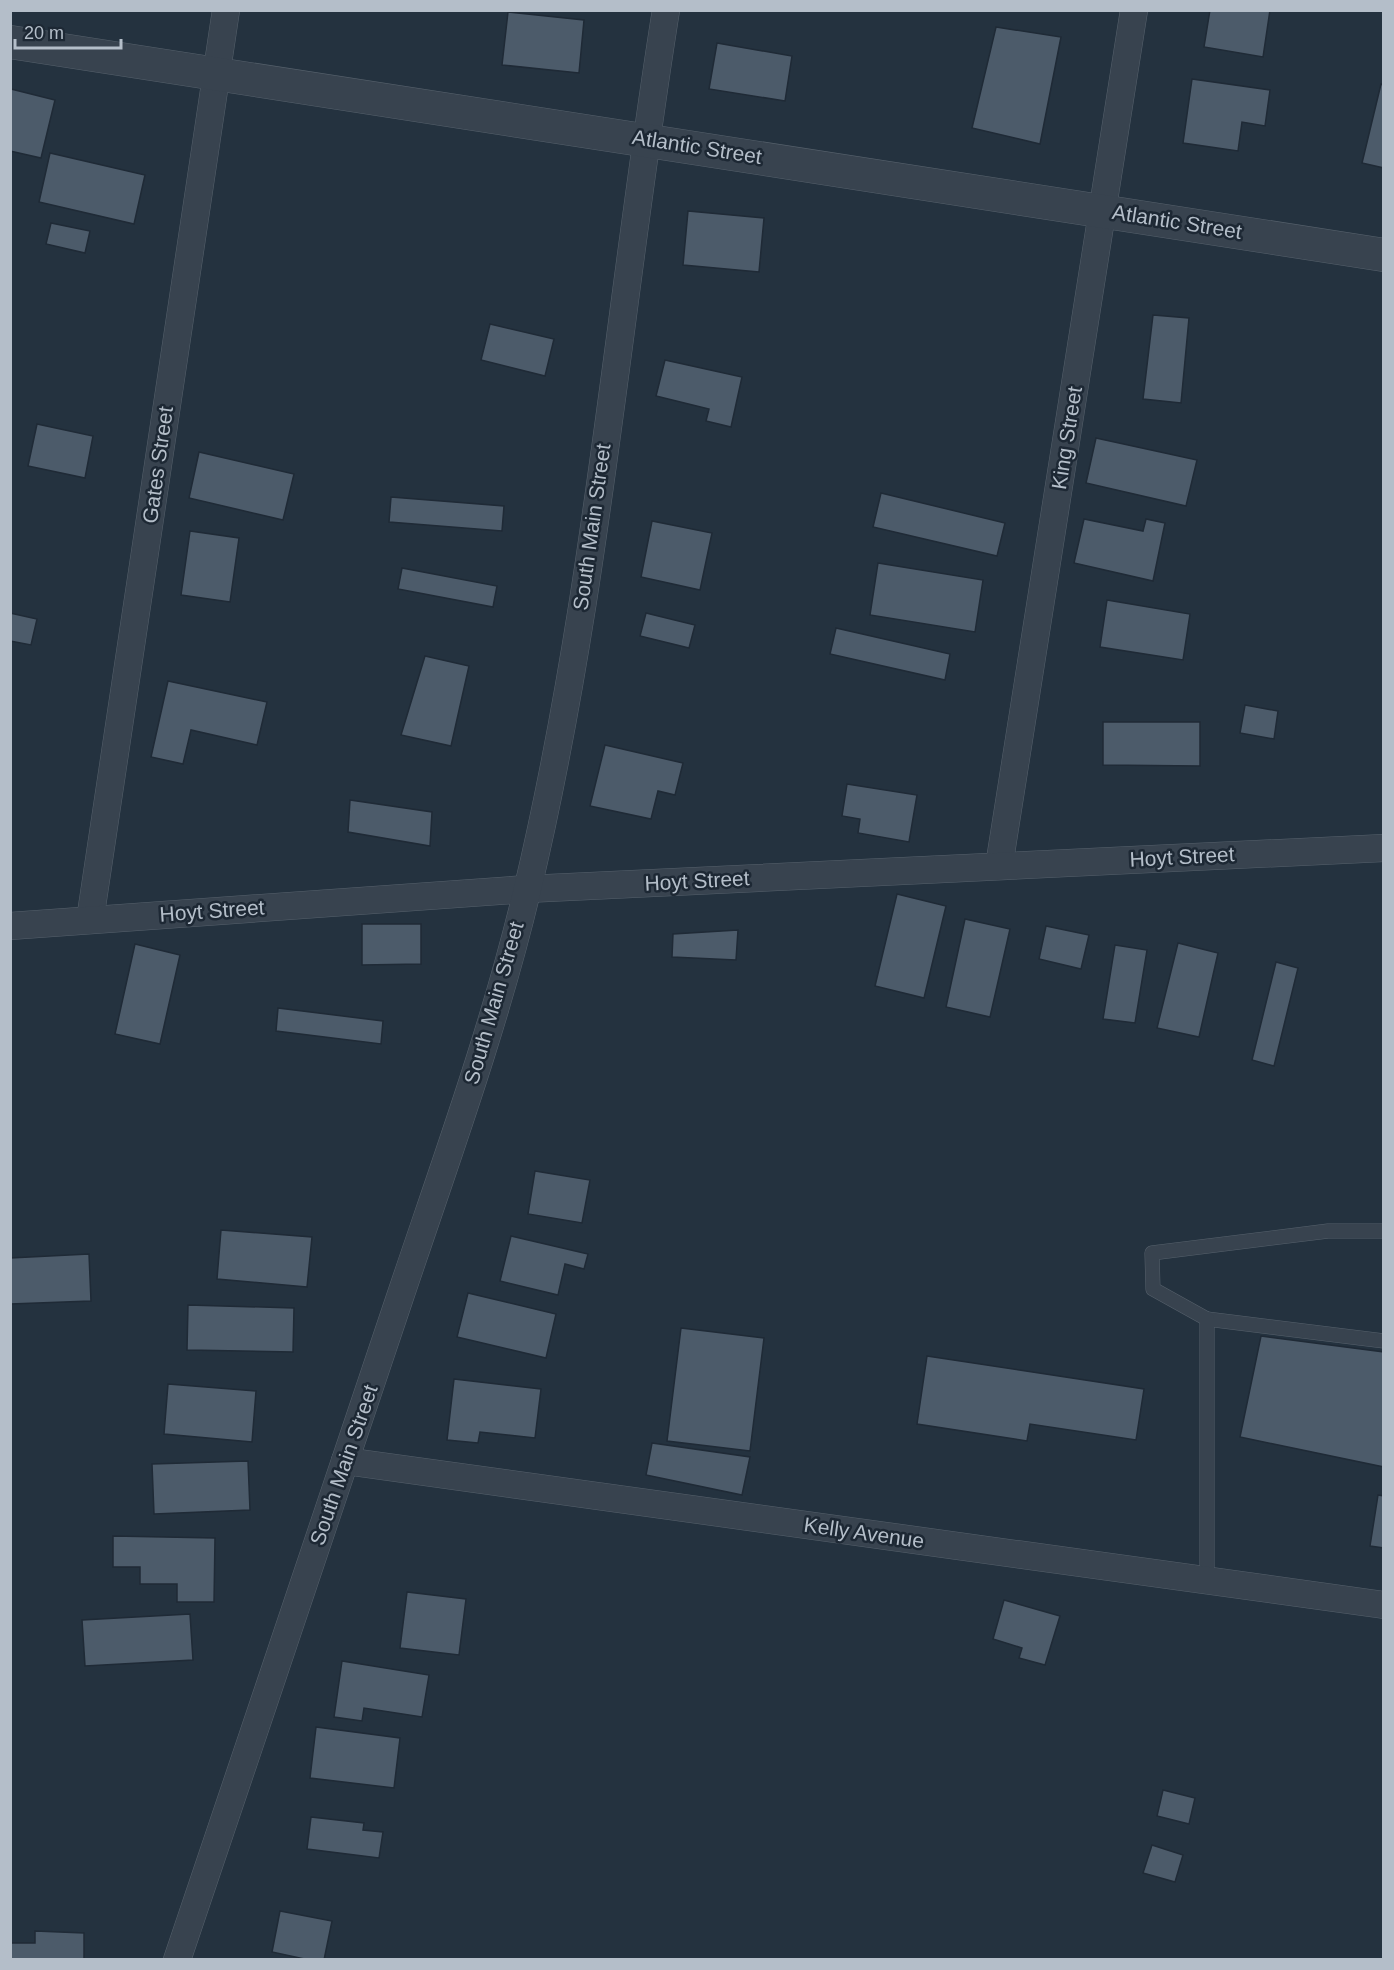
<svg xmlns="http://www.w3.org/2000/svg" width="1394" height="1970" font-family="Helvetica,sans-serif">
	<rect width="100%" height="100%" fill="#24323f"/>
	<g fill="#4c5b6a" stroke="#1f2a36" stroke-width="1.5">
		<path d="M1210 10H1270L1263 57 1204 47Z"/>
		<path d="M508 12 584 20 579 73 502 65Z"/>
		<path d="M996 27 1061 37 1040 144 972 128Z"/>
		<path d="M717 43 792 56 785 101 709 89Z"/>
		<path d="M1192 79 1270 90 1265 126 1242 122 1238 151 1183 143Z"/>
		<path d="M1381 84 1384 85V168L1362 163Z"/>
		<path d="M11 89 55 100 41 158 10 151Z"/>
		<path d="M50 153 145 175 134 224 39 202Z"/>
		<path d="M688 211 764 218 759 272 683 265Z"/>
		<path d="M51 223 90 231 85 253 46 244Z"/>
		<path d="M1153 315 1189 318 1181 403 1143 399Z"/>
		<path d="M490 324 554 339 545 376 481 360Z"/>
		<path d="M665 360 742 377 731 427 706 421 709 409 656 396Z"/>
		<path d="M37 424 93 436 85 478 28 466Z"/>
		<path d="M1096 438 1197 460 1186 506 1086 483Z"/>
		<path d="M199 452 294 474 283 520 189 498Z"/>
		<path d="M881 493 1005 523 997 556 873 527Z"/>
		<path d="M391 497 504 506 502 531 389 522Z"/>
		<path d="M1084 519 1143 531 1146 519 1165 523 1153 581 1074 563Z"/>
		<path d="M652 521 712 533 700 590 641 577Z"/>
		<path d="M190 531 239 538 230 602 181 595Z"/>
		<path d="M878 563 983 580 975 632 870 615Z"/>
		<path d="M402 568 497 586 493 607 398 589Z"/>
		<path d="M1107 600 1190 614 1183 660 1100 647Z"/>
		<path d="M10 613 37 619 31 645 10 641Z"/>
		<path d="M646 613 695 625 689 648 640 636Z"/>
		<path d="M836 628 950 654 945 680 830 654Z"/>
		<path d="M425 656 469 666 451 746 401 735Z"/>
		<path d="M168 681 267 702 257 745 191 730 183 764 151 757Z"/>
		<path d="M1245 705 1278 711 1274 739 1240 733Z"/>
		<path d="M1103 722H1200V766L1103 765Z"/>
		<path d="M605 745 683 763 675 795 658 791 651 819 590 806Z"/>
		<path d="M847 784 917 795 909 842 858 833 860 819 842 816Z"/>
		<path d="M350 800 432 812 430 846 348 832Z"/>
		<path d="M897 894 946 906 924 998 875 986Z"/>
		<path d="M965 919 1010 929 990 1017 946 1007Z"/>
		<path d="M362 924H421V964L362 965Z"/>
		<path d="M1046 926 1089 935 1081 969 1039 959Z"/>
		<path d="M738 930 736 960 672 957 673 934Z"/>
		<path d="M1178 943 1218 953 1199 1037 1157 1028Z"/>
		<path d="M135 944 180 955 160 1044 115 1034Z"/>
		<path d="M1115 945 1147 950 1135 1023 1103 1019Z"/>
		<path d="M1276 962 1298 968 1274 1066 1252 1060Z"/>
		<path d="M278 1008 383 1021 381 1044 276 1031Z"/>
		<path d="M535 1171 590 1180 582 1223 528 1214Z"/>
		<path d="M221 1230 312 1237 307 1287 217 1279Z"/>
		<path d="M511 1236 588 1254 584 1269 565 1264 558 1295 500 1281Z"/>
		<path d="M89 1254 91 1301 10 1304V1258Z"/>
		<path d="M468 1293 556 1314 546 1358 457 1337Z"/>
		<path d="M188 1305 294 1308 293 1352 187 1350Z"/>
		<path d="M681 1328 764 1338 750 1451 667 1441Z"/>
		<path d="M1261 1336 1384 1352V1467L1240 1437Z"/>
		<path d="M927 1356 1144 1389 1136 1440 1030 1424 1027 1441 917 1424Z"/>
		<path d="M454 1379 541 1389 535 1438 480 1432 478 1443 447 1440Z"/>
		<path d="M168 1384 256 1391 252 1442 164 1434Z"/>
		<path d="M652 1443 750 1457 742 1495 646 1475Z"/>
		<path d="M248 1461 250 1510 154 1514 152 1464Z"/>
		<path d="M1378 1495 1384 1496V1548L1370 1546Z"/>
		<path d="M113 1536 215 1538 214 1602H177V1584H140V1567H113Z"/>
		<path d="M407 1592 466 1599 459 1655 400 1648Z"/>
		<path d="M1004 1600 1060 1616 1045 1665 1019 1658 1022 1648 993 1639Z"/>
		<path d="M190 1614 193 1660 85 1666 82 1620Z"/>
		<path d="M342 1661 429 1675 422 1717 364 1708 362 1721 334 1717Z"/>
		<path d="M316 1727 400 1738 394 1788 310 1778Z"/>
		<path d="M1163 1790 1195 1798 1189 1824 1157 1816Z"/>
		<path d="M311 1817 364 1823 363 1830 383 1832 379 1858 307 1849Z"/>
		<path d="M1152 1845 1183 1855 1175 1882 1143 1873Z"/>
		<path d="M280 1911 332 1921 324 1960H309L272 1952Z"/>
		<path d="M35 1931 84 1933V1960H10L11 1943H35Z"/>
	</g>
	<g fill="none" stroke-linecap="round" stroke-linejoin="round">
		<defs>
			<g id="service">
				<path d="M1207 1319 1384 1341"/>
				<path d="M1207 1580V1319L1153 1289 1152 1253 1328 1231H1384"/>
			</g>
			<g id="minor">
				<path d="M999 866 1134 10"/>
				<path d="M90 920 226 10"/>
				<path d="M10 926 527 889 1384 848"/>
				<path d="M345 1461 1384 1605"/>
				<path d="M177 1960C251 1739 327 1518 400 1297 445 1163 494 1029 527 891 596 602 619 303 666 10"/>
			</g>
			<path id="tertiary" d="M10 42 1384 255"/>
		</defs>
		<use href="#service" stroke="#56616c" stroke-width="15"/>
		<use href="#minor" stroke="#56616c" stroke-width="28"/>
		<use href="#tertiary" stroke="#56616c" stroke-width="34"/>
		<use href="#service" stroke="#38434f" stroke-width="14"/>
		<use href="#minor" stroke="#38434f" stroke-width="27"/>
		<use href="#tertiary" stroke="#38434f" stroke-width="33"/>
	</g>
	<g text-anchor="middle" stroke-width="5" stroke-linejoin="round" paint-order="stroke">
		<g font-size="21" fill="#b4bec9" stroke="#1d2834">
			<text transform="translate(697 147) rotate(9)" y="7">Atlantic Street</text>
			<text transform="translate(1177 222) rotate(9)" y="7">Atlantic Street</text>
			<text transform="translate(1067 438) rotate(-81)" y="7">King Street</text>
			<text transform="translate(158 465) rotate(-82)" y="7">Gates Street</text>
			<text transform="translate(592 527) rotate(-82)" y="7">South Main Street</text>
			<text transform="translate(1182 857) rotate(-3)" y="7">Hoyt Street</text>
			<text transform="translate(697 881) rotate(-3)" y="7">Hoyt Street</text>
			<text transform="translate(212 911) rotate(-4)" y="7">Hoyt Street</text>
			<text transform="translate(494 1003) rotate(-74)" y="7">South Main Street</text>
			<text transform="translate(344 1465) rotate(-71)" y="7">South Main Street</text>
			<text transform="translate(864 1533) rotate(8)" y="7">Kelly Avenue</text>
		</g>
	</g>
	<rect width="1394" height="1970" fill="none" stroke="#b4bec9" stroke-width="24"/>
	<path d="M15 39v9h106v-9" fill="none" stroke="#b4bec9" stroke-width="3"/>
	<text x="24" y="39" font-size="18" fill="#b4bec9" stroke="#1d2834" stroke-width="4.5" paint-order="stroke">20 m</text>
</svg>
